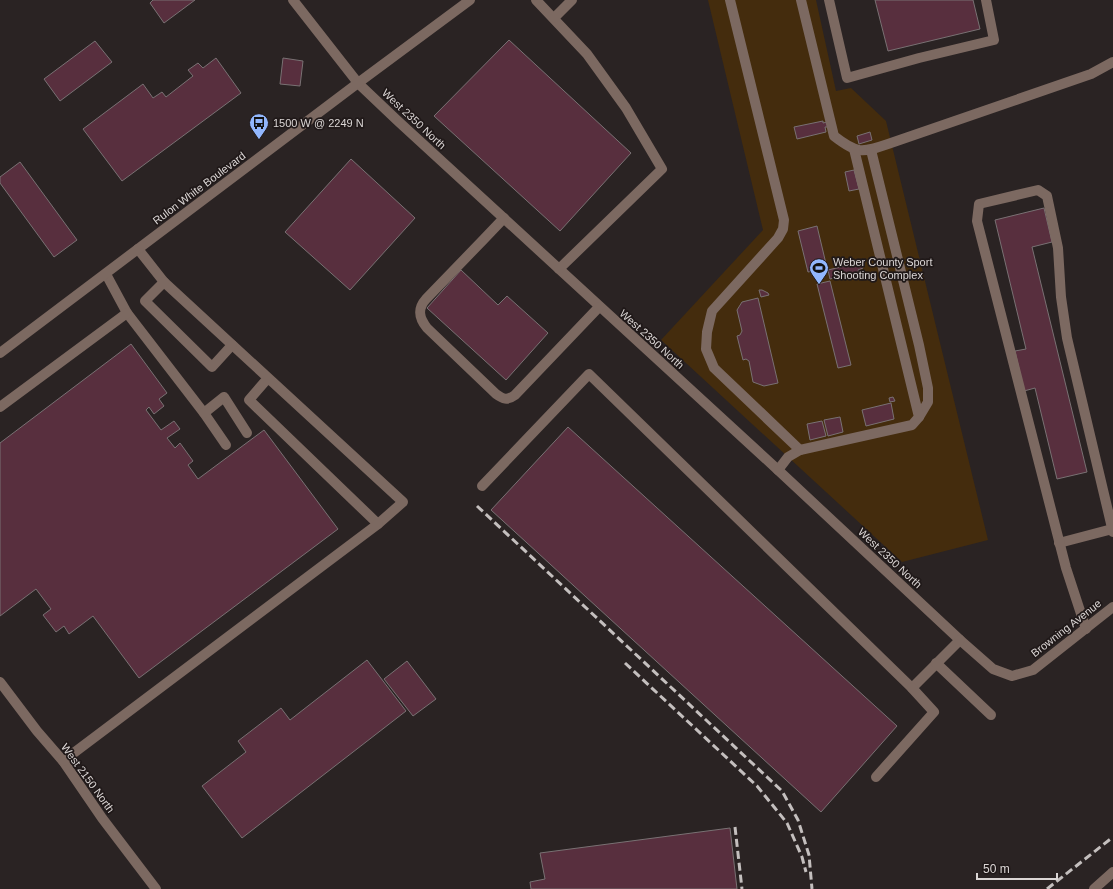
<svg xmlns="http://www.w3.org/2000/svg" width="1113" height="889" font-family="Arial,sans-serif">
	<rect width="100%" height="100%" fill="#2a2323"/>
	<path fill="#442c0d" d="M708 0H816L836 91 851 88 886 121 988 540 902 562 661 340 763 230Z"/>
	<g fill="#582f3e" stroke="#797173">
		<path d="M153 0H195L164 23 150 3Z"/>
		<path d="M875 0H973L980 29 888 51Z"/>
		<path d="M509 40 631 153 560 231 434 116Z"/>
		<path d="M95 41 112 62 60 101 44 79Z"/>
		<path d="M216 58 241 93 122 181 83 129 143 84 153 98 162 92 166 97 193 76 188 70 198 63 203 68Z"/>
		<path d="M283 58 303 61 300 86 280 84Z"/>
		<path d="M823 121V123L827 122 828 127H825L826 132 797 139 794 127Z"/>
		<path d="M870 132 872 140 859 144 857 136Z"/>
		<path d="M351 159 415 218 350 290 285 232Z"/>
		<path d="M20 162 77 240 54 257 0 183V177Z"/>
		<path d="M854 170 859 189 849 191 845 172Z"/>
		<path d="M1044 208 1052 242 1032 247 1087 472 1057 479 1035 388 1024 391 1015 351 1026 349 995 220Z"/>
		<path d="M817 226 827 268 808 272 798 231Z"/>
		<path d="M857 263V265L862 263 863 268 858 270 859 272 830 279 828 270Z"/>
		<path d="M461 270 498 305 507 296 548 333 506 380 427 308Z"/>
		<path d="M830 281 851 365 838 368 817 284Z"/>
		<path d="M759 290H762L768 293 769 295 761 297Z"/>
		<path d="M758 298 778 383 764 386 753 382 749 361 746 359 743 360 737 336 740 335 742 331 737 310 742 302Z"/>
		<path d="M131 344 167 393 159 399 164 406 154 414 149 407 146 410 161 430 174 421 180 429 167 438 175 448 180 443 193 461 188 465 198 479 264 430 338 529 139 678 93 616 69 634 64 626 56 632 43 615 51 609 36 589 0 616V443Z"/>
		<path d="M893 397 895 401 890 402 889 398Z"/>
		<path d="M891 403 894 419 866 426 862 410Z"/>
		<path d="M840 417 843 432 828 436 824 420Z"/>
		<path d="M822 421 826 436 810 440 807 424Z"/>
		<path d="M568 427 897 726 821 812 491 510Z"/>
		<path d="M367 660 406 711 242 838 202 786 246 752 238 741 281 708 290 720Z"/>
		<path d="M407 661 436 699 413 716 384 679Z"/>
		<path d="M730 828 737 889H531L530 882 545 879 540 853Z"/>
	</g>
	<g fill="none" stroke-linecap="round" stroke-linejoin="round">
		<g stroke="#7c6961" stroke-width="10">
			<path d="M293 0 358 83 398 121 778 470 960 640 993 669 1012 676 1033 670 1113 607"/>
			<path d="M536 0 587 54 626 108 662 169 559 269"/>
			<path d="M730 0 784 220 783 229 778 238 712 311 707 332 706 349 714 368 800 450"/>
			<path d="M801 0 834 136C857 154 862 153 888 144L1091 74 1113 62"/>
			<path d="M829 0 847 78 919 58 994 40 986 0"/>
			<path d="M554 18 572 0"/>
			<path d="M871 150 919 345 928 388V402L919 417"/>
			<path d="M504 218 484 239 426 299C417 309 419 318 427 328L496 394C503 399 507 401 515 395L599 307"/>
			<path d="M138 249 164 282 403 502 378 524 249 400 268 378"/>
			<path d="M106 274 127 313 204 413 226 445"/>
			<path d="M164 282 145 301 212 367 232 345"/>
			<path d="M0 353 358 83 470 0"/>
			<path d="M0 407 127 313"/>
			<path d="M204 413 224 397 247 433"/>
			<path d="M778 470 788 457 800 450 912 425 919 417 854 149"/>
			<path d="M482 486 589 374 912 688 960 640"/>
			<path d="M1059 543 1112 529"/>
			<path d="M1086 629 1066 568 977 221 979 204 1038 190 1047 196 1058 248 1061 297 1067 338 1113 532"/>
			<path d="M936 663 991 715"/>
			<path d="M0 682 37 731 63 761 102 818 156 889"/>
			<path d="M63 761 378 524"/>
			<path d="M876 777 934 712 912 688"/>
			<path d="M1094 889 1113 872"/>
		</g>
		<g stroke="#c4bfbe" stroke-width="3" stroke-dasharray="8 4" stroke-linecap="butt">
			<path d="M477 506 782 791 798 820 809 855 812 889"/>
			<path d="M625 663 757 786 787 823 802 857 806 872"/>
			<path d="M735 827 742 889"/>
			<path d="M1047 889 1113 837"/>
		</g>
	</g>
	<defs>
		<symbol id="bus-pin" viewBox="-11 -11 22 30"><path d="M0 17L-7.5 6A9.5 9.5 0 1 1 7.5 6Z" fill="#92b7fd" stroke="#201919"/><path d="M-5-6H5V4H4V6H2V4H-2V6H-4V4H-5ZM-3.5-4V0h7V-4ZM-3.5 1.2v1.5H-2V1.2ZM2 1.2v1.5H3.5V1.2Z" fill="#111"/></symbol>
		<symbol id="stadium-pin" viewBox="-11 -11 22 30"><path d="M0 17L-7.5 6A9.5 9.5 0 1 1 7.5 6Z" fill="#92b7fd" stroke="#201919"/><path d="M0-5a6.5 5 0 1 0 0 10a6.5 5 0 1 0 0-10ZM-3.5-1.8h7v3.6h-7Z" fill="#111"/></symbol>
	</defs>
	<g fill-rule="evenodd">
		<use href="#bus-pin" x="248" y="112" width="22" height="30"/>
		<use href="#stadium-pin" x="808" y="257" width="22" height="30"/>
	</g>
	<g text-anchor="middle" stroke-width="3.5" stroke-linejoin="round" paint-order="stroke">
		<g font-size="11" fill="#dbd6d5" stroke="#201919">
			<text transform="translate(414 119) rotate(43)" y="4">West 2350 North</text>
			<text transform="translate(199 188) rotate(-37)" y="4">Rulon White Boulevard</text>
			<text transform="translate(652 339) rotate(42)" y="4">West 2350 North</text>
			<text transform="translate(890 558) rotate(43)" y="4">West 2350 North</text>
			<text transform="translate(1066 628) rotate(-38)" y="4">Browning Avenue</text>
			<text transform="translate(88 778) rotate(54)" y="4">West 2150 North</text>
		</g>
		<g font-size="11" fill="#dbd6d5" stroke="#201919" text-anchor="start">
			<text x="273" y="127">1500 W @ 2249 N</text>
			<text x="833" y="266">Weber County Sport<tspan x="833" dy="13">Shooting Complex</tspan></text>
		</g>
	</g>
	<path d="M977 873v6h80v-6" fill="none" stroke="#dbd6d5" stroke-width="2"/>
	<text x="983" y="873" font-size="12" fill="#dbd6d5" stroke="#201919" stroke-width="3" paint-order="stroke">50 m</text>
</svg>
